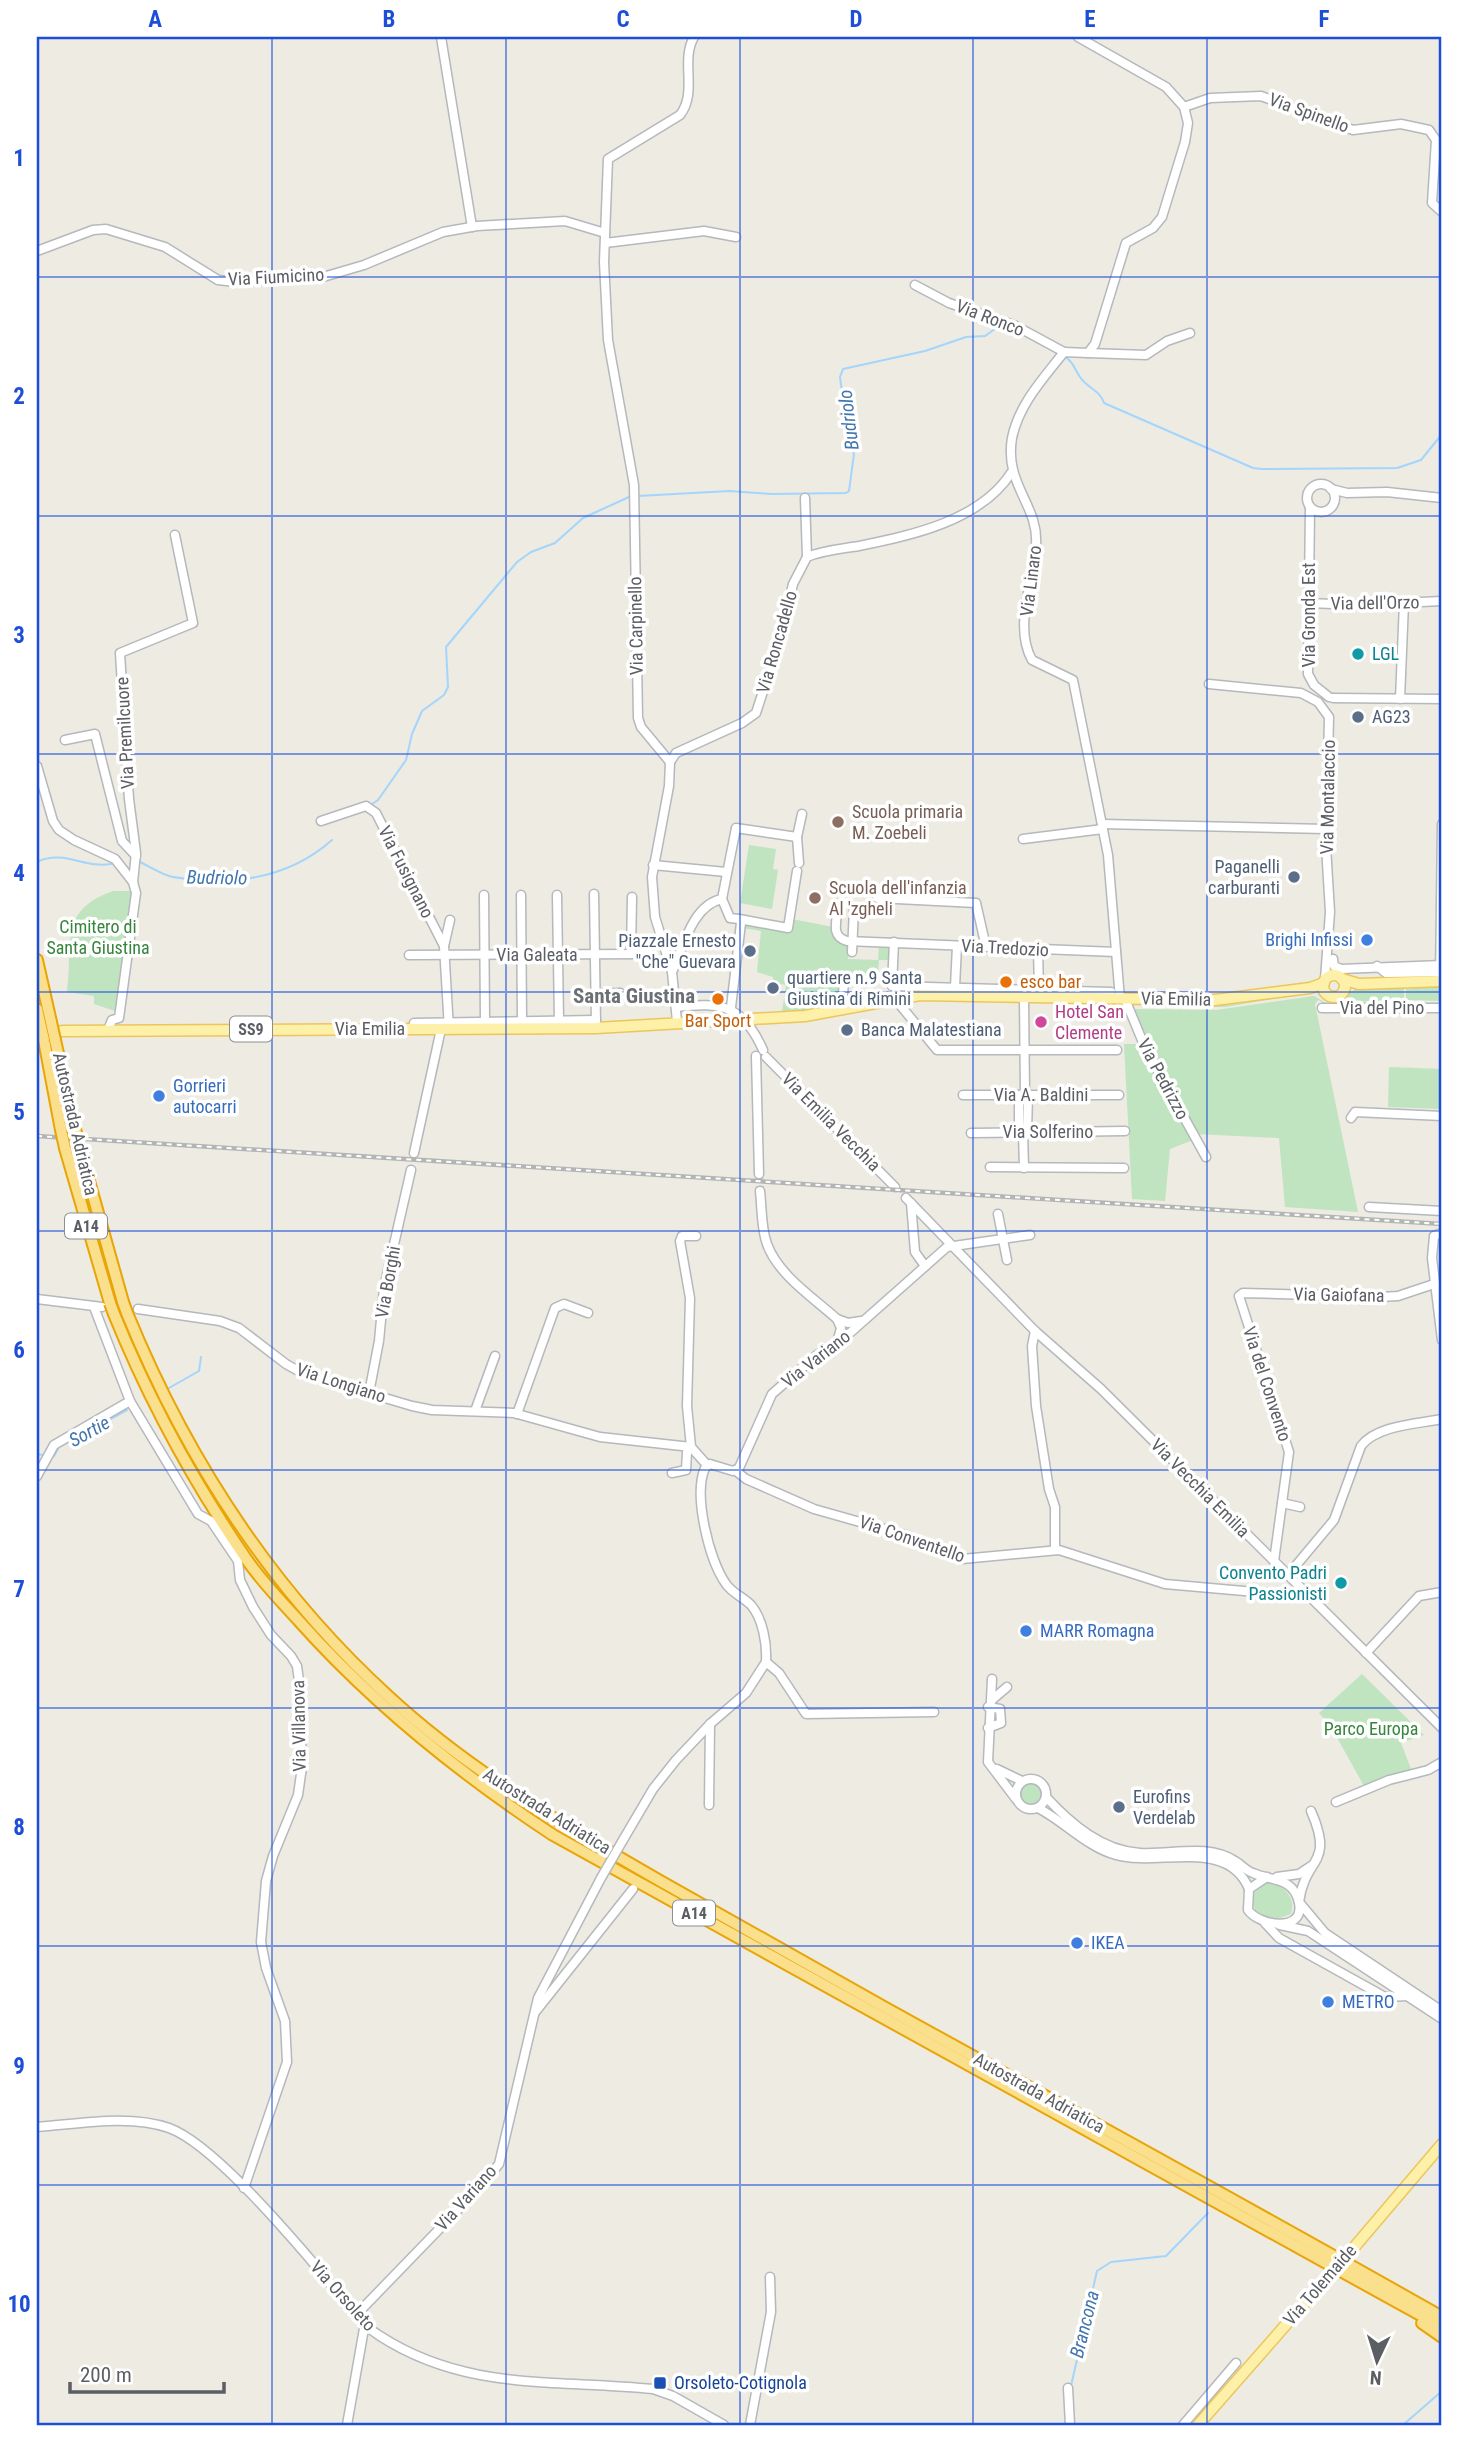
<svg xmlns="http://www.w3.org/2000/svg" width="1479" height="2462" font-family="'Roboto Condensed',sans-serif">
	<rect width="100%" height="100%" fill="#edebe2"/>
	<g fill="#bfe4bf">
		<path d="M749 845 776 849 773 869 778 870 772 909 740 903Z"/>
		<path d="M113 891H133L115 1011 94 1004V996L67 992C74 944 57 911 113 891Z"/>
		<path d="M792 919 833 927 849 943 848 959 878 960 879 945H890V960H879L877 983 842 975 839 1007 782 1012 786 985 773 982V977L757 972 761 931 743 928V925L790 932Z"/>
		<path d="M1442 985V1001L1406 1000V989Z"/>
		<path d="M1387 987 1404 989V1000L1332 1003 1317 994 1307 993 1225 1007 1130 1006 1227 1005 1311 992 1334 1002 1357 988Z"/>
		<path d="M1314 996 1331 1006 1404 1002 1330 1006 1318 1000 1315 1004 1358 1212 1285 1207 1279 1138 1196 1134 1147 1045 1132 1009 1216 1010Z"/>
		<path d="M1124 1044H1140L1193 1140 1170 1149 1165 1201 1132 1199Z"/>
		<path d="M1389 1067 1442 1069V1109L1388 1107Z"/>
		<path d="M1362 1674 1424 1735 1401 1743 1411 1769 1364 1786 1330 1725 1319 1713Z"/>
		<circle cx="1031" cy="1794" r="11"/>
		<path d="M1264 1883C1281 1881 1297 1897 1291 1914L1274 1920 1255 1911 1252 1895Z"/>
	</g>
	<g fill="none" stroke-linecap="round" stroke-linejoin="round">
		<g stroke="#a3d5fd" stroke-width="2">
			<path d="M1067 358C1075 365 1075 370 1080 377 1088 389 1099 389 1104 403L1253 468 1262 469 1397 468 1421 460 1442 434"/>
			<path d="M638 496 729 491 771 494 846 493 849 491 854 454 848 437 840 377 843 369 925 351 966 337 985 336 1002 324"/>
			<path d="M372 804 378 800 406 760 412 734 422 711 444 695 448 687 446 647 517 562 531 552 555 543 583 518 629 497"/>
			<path d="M138 861C149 866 162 875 173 877 229 886 287 880 332 840"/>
			<path d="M37 862C63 849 86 869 111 864"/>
			<path d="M169 1388 199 1371 201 1357"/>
			<path d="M37 1454 43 1455"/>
			<path d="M54 1456 59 1447 127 1410"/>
			<path d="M1071 2386 1097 2271 1111 2262 1166 2256 1208 2213"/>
			<path d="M1403 2425 1442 2391"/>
		</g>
		<path stroke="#c8c8c2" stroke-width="8" stroke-dasharray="8 4" stroke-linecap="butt" d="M759 1174 760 1191"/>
		<defs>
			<g id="minor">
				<path d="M441 37 472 227"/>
				<path d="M1078 37 1166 87 1184 107"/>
				<path d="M1184 107 1210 98 1261 96 1353 130 1401 124 1429 130 1436 140 1432 203 1442 212"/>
				<path d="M605 243 704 231 736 237"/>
				<path d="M37 251 93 230 106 229 165 247 218 280 235 282 323 277 364 265 443 232 477 226 565 221 605 233"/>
				<path d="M915 285 949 303 1016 326 1064 352"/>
				<path d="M1088 353 1146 355 1167 341 1190 333"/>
				<circle cx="1321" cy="498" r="14"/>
				<path d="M1331 489 1347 493 1387 492 1442 498"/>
				<path d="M805 498 807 557"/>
				<path d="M1310 507 1308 674 1314 685 1329 697"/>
				<path d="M1308 603 1359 605 1442 601"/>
				<path d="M1209 684 1301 693 1318 702 1329 717 1326 846 1330 912 1325 979"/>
				<path d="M1333 698 1442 699"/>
				<path d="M1400 699 1404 603"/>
				<path d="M65 740 95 734 122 841 136 856"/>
				<path d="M670 762 676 753 742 723 756 713 781 636 793 584 807 557C824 550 841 549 859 546 912 535 980 521 1011 473"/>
				<path d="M37 766 53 821 59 830 74 840 115 859 133 882"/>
				<path d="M321 821 366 806 376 813 444 946 449 1029"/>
				<path d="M1102 824 1326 829"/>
				<path d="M797 837 799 863"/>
				<path d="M1023 839 1103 829"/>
				<path d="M653 865 726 872"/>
				<path d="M594 894 596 1025"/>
				<path d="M484 895 485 1021"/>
				<path d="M521 895 522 1021"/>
				<path d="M557 895 559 1021"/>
				<path d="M877 898 976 903 986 947"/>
				<path d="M722 899 736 828 797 837 802 814"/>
				<path d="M722 899 730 918 739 919 741 923 731 1007"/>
				<path d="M838 904C838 919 829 936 847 941L1116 952"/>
				<path d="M739 919 788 928 797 871"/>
				<path d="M894 942 892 986 1111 992"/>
				<path d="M444 946 450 920"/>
				<path d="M1038 949 1039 991"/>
				<path d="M852 952 854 908"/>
				<path d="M631 953 632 897"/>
				<path d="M409 955 650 954"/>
				<path d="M1333 959 1334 966 1341 969 1442 965"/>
				<path d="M1377 966 1386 973 1442 972"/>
				<path d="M672 972C683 948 692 905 722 899"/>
				<path d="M1440 981 1442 824"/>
				<path d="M955 987 957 946"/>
				<path d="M596 994 620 993"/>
				<path d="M1024 998 1025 1095"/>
				<path d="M1120 999 1108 855 1073 680 1032 660C1013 626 1034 581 1036 545 1039 505 1004 485 1012 438 1019 404 1043 379 1064 352L1088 353 1095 344 1126 243 1153 228 1162 217 1185 142 1188 123 1184 107"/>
				<path d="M1125 999 1144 1045 1206 1157"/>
				<path d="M896 1000 937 1050H1117"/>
				<path d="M676 1007C722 1002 743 1005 763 1050"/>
				<path d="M1322 1008H1442"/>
				<path d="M842 1010 844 980"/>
				<path d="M677 1021 672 972 655 917 652 877 669 786 670 762 641 727 638 718 634 485 608 340 604 262 608 159 680 115C698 92 680 61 694 37"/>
				<path d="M414 1023 596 1020"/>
				<path d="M108 1030 112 1020 119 1018 136 893 133 882 136 853 129 799 120 653 193 623 175 535"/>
				<path d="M756 1056 759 1174"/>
				<path d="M766 1057 895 1187"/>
				<path d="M963 1095H1119"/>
				<path d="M1351 1118 1355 1112 1442 1116"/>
				<path d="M1019 1132V1095"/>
				<path d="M1023 1132 1024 1168"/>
				<path d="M1027 1132 1028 1095"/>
				<path d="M971 1133 1125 1131"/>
				<path d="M414 1153 441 1029"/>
				<path d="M990 1167 1124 1168"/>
				<path d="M760 1191C762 1208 761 1228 767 1244 778 1275 814 1298 837 1319"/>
				<path d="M906 1198 1035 1331 1101 1389 1442 1728"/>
				<path d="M911 1203 915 1252 925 1266"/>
				<path d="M1369 1207 1442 1211"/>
				<path d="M998 1214 1007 1260"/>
				<path d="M1442 1233 1434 1236 1432 1258 1442 1340"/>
				<path d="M37 1299 102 1307"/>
				<path d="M94 1307 130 1401 198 1514 211 1521 238 1561 240 1580 253 1607 271 1635 291 1656 297 1666 299 1681 302 1767 298 1795 273 1856 266 1881 261 1942 266 1968 285 2021 287 2062 244 2188"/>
				<path d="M138 1309 220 1321 239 1328 286 1364 304 1374 412 1406 432 1410 514 1413 600 1437 691 1447 707 1465"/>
				<path d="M1035 1331 1032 1346 1036 1406 1049 1489 1055 1507V1550"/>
				<path d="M838 1339 841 1328 837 1319 848 1323 861 1321"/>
				<path d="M369 1393 379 1341 384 1288 411 1170"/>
				<path d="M475 1411 495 1356"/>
				<path d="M517 1414 555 1308 564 1304 588 1313"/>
				<path d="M736 1471 746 1479 814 1509 906 1535 962 1559 1059 1550 1165 1584 1310 1597"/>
				<path d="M672 1473 686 1470 687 1452 691 1447 687 1406 690 1298 680 1241 682 1236H696"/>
				<path d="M37 1476 54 1445 130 1401"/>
				<path d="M1282 1503 1300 1507"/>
				<path d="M1274 1561 1289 1452 1239 1296 1243 1293 1381 1297 1398 1296 1434 1284"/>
				<path d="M1288 1575 1334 1520 1361 1446C1377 1425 1418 1424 1442 1419"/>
				<path d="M1366 1653 1419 1596 1442 1592"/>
				<path d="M766 1662 779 1673 806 1714 934 1712"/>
				<path d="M992 1679 988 1762 1016 1799"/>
				<path d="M993 1699 1007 1687"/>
				<path d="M988 1728 1001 1723 1000 1709 988 1707"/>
				<path d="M997 1769 1022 1781"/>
				<circle cx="1031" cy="1794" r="15"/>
				<path d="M1046 1797C1071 1824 1102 1851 1140 1853 1172 1855 1207 1843 1235 1861 1242 1865 1246 1871 1253 1873 1271 1881 1294 1877 1299 1903 1305 1933 1259 1926 1248 1910L1249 1889 1267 1877"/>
				<path d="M1336 1802 1389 1780 1428 1770 1442 1762"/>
				<path d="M709 1805 710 1724"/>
				<path d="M1038 1808C1065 1822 1087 1847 1116 1855 1158 1867 1228 1837 1249 1889"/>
				<path d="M1311 1811C1335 1866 1305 1856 1299 1902L1325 1933 1442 2011"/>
				<path d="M623 1840 653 1789 676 1760 710 1724 746 1693 766 1662C767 1644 763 1619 751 1605 743 1597 732 1593 726 1584 709 1560 693 1495 705 1468L710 1464 733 1471 739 1468 772 1394 817 1355 851 1332 947 1247 1030 1235"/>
				<path d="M1277 1877 1299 1874 1311 1866"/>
				<path d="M1265 1923 1279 1938 1385 1997 1408 1996"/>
				<path d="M1280 1925 1308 1931 1442 2019"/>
				<path d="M536 2011 633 1889"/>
				<path d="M37 2127C78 2124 129 2114 169 2128 211 2143 285 2230 316 2266 335 2288 354 2320 380 2336 467 2392 556 2379 653 2389L673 2396 724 2425"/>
				<path d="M357 2314 478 2189 499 2164 538 1998 601 1878"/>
				<path d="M1068 2388 1070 2425"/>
				<path d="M347 2425 365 2323"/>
				<path d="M750 2425 771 2312 770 2277"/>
				<path d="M1183 2425 1236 2363"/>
			</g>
			<g id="major">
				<circle cx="1334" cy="986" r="11"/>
				<path d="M1342 979 1359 984 1442 981"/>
				<path d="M62 1031 596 1028 805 1016 920 995 1215 1000 1310 988 1324 983"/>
				<path d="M1351 2251 1442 2144"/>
				<path d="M1198 2425 1326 2279"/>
			</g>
			<g id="highway">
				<path d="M37 960 51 1022"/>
				<path d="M37 1009 40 1023"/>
				<path d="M44 1040 61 1130"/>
				<path d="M55 1040 76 1133"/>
				<path d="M65 1148 110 1303"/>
				<path d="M80 1149 123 1302"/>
				<path d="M127 1313C187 1460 271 1589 388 1696 470 1772 566 1827 662 1882 736 1924 810 1966 884 2007 1070 2110 1257 2212 1442 2317"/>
				<path d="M114 1314C149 1400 194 1483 247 1560 262 1582 281 1601 299 1621 374 1705 459 1773 553 1835L1442 2327"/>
				<path d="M1422 2323 1442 2337"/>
			</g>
		</defs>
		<use href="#minor" stroke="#b5b8bc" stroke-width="11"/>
		<use href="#major" stroke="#edc65b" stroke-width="13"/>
		<use href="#highway" stroke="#e9a406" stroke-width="14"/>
		<use href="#minor" stroke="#fff" stroke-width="8"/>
		<use href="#major" stroke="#fdf0a8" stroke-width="10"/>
		<use href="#highway" stroke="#fadf8c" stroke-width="10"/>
		<defs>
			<path id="rail" d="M37 1136 1442 1224"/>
		</defs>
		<use href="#rail" stroke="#b3b4b4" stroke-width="4.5"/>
		<use href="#rail" stroke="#fff" stroke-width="2" stroke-dasharray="5" stroke-linecap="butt"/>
		<defs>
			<path id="minor-bridge" d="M601 1878 623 1840"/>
			<path id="major-bridge" d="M1326 2279 1351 2251"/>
			<g id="highway-bridge">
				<path d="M51 1022 55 1040"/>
				<path d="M40 1023 44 1040"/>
				<path d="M61 1130 65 1148"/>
				<path d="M76 1133 80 1149"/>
				<path d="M123 1302 127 1313"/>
				<path d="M110 1303 114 1314"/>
			</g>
		</defs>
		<use href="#minor-bridge" stroke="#b5b8bc" stroke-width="11" stroke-linecap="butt"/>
		<use href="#major-bridge" stroke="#edc65b" stroke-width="13" stroke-linecap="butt"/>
		<use href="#highway-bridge" stroke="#e9a406" stroke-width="14" stroke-linecap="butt"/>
		<use href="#minor-bridge" stroke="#fff" stroke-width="8"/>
		<use href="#major-bridge" stroke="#fdf0a8" stroke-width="10"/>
		<use href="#highway-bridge" stroke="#fadf8c" stroke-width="10"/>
	</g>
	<path fill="none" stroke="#1d4ed8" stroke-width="2" stroke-opacity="0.55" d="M272 37V2425M506 37V2425M740 37V2425M973 37V2425M1207 37V2425M37 277H1442M37 516H1442M37 754H1442M37 992H1442M37 1231H1442M37 1470H1442M37 1708H1442M37 1946H1442M37 2185H1442"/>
	<g fill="#0f9aa8" stroke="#fff" stroke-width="2.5">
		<circle cx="1358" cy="654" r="7"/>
		<circle cx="1341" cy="1583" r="7"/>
	</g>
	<g fill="#5c6f8a" stroke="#fff" stroke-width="2.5">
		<circle cx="1358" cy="717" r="7"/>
		<circle cx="1294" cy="877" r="7"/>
		<circle cx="750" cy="951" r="7"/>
		<circle cx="773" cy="988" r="7"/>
		<circle cx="847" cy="1030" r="7"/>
		<circle cx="1119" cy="1807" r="7"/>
	</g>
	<g fill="#8d6e63" stroke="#fff" stroke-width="2.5">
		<circle cx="838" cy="822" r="7"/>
		<circle cx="815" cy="898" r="7"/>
	</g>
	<g fill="#3f7fe0" stroke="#fff" stroke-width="2.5">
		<circle cx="1367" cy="940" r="7"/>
		<circle cx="159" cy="1096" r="7"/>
		<circle cx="1026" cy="1631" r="7"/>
		<circle cx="1077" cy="1943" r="7"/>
		<circle cx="1328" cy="2002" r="7"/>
	</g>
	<g fill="#e8710a" stroke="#fff" stroke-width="2.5">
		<circle cx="1006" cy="982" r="7"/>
		<circle cx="718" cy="999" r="7"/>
	</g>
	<circle fill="#d1479c" stroke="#fff" stroke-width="2.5" cx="1041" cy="1022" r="7"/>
	<rect fill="#1a4fb4" stroke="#fff" stroke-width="2.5" x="653" y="2376" width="14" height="14" rx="3.5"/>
	<g text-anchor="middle" stroke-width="7" stroke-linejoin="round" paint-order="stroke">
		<g fill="#fff" stroke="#8c8e92" stroke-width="2">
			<rect x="230" y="1016.5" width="42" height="25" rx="5"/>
			<rect x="65" y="1213.5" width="42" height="25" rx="5"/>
			<rect x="673" y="1900.5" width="42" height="25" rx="5"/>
		</g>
		<g font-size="16" font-weight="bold" fill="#5b5e63">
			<text x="251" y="1035">SS9</text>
			<text x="86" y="1232">A14</text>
			<text x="694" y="1919">A14</text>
		</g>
		<g font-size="18" fill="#5b5e63" stroke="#fff">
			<text transform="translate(1309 113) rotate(20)" y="6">Via Spinello</text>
			<text transform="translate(276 277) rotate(-3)" y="6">Via Fiumicino</text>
			<text transform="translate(990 318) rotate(21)" y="6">Via Ronco</text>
			<text transform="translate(1031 581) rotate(-83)" y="6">Via Linaro</text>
			<text transform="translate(1375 603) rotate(-1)" y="6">Via dell'Orzo</text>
			<text transform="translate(1309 615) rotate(-90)" y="6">Via Gronda Est</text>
			<text transform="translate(636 626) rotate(-91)" y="6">Via Carpinello</text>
			<text transform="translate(777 642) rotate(-74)" y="6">Via Roncadello</text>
			<text transform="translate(125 733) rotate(-93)" y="6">Via Premilcuore</text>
			<text transform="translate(1328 797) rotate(-89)" y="6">Via Montalaccio</text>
			<text transform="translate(406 872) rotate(63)" y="6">Via Fusignano</text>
			<text transform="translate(1005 948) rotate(3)" y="6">Via Tredozio</text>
			<text x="537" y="961">Via Galeata</text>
			<text transform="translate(1176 999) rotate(1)" y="6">Via Emilia</text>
			<text x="1382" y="1014">Via del Pino</text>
			<text x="370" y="1035">Via Emilia</text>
			<text transform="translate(1163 1079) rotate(62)" y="6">Via Pedrizzo</text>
			<text x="1041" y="1101">Via A. Baldini</text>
			<text transform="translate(831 1122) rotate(45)" y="6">Via Emilia Vecchia</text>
			<text transform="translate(75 1124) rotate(77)" y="6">Autostrada Adriatica</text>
			<text x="1048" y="1138">Via Solferino</text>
			<text transform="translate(388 1282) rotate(-80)" y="6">Via Borghi</text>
			<text transform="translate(1339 1295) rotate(1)" y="6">Via Gaiofana</text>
			<text transform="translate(816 1359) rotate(-38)" y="6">Via Variano</text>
			<text transform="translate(341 1383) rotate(18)" y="6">Via Longiano</text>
			<text transform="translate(1267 1384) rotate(72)" y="6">Via del Convento</text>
			<text transform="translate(1200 1488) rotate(45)" y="6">Via Vecchia Emilia</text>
			<text transform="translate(912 1539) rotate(19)" y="6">Via Conventello</text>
			<text transform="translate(299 1726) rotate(-91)" y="6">Via Villanova</text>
			<text transform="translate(547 1811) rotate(32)" y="6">Autostrada Adriatica</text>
			<text transform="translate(1039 2093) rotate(29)" y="6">Autostrada Adriatica</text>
			<text transform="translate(466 2198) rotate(-48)" y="6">Via Variano</text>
			<text transform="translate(1320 2285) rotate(-49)" y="6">Via Tolemaide</text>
			<text transform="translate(343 2296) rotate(48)" y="6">Via Orsoleto</text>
		</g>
		<g font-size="18" fill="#0d838f" stroke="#fff" text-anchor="start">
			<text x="1372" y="660">LGL</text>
			<text x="1327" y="1579" text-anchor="end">Convento Padri<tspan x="1327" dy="21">Passionisti</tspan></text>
		</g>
		<g font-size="18" fill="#4e5e75" stroke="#fff" text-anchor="start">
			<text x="1372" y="723">AG23</text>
			<text x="1280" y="873" text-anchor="end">Paganelli<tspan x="1280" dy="21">carburanti</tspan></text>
			<text x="736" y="947" text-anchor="end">Piazzale Ernesto<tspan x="736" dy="21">"Che" Guevara</tspan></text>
			<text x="787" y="984">quartiere n.9 Santa<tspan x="787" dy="21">Giustina di Rimini</tspan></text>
			<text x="861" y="1036">Banca Malatestiana</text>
			<text x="1133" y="1803">Eurofins<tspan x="1133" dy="21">Verdelab</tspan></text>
		</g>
		<g font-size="18" fill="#785e54" stroke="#fff" text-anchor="start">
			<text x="852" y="818">Scuola primaria<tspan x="852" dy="21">M. Zoebeli</tspan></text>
			<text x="829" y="894">Scuola dell'infanzia<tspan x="829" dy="21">Al 'zgheli</tspan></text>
		</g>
		<g font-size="18" fill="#37853c" stroke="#fff">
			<text x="98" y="933">Cimitero di<tspan x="98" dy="21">Santa Giustina</tspan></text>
			<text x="1371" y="1735">Parco Europa</text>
		</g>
		<g font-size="18" fill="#366cbe" stroke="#fff" text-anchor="start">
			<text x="1353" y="946" text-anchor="end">Brighi Infissi</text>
			<text x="173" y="1092">Gorrieri<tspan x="173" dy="21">autocarri</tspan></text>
			<text x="1040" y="1637">MARR Romagna</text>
			<text x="1091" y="1949">IKEA</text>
			<text x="1342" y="2008">METRO</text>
		</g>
		<g font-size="18" fill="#c56008" stroke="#fff" text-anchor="start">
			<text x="1020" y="988">esco bar</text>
			<text x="718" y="1027" text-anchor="middle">Bar Sport</text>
		</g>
		<g font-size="18" fill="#b23c85" stroke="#fff" text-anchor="start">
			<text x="1055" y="1018">Hotel San<tspan x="1055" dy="21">Clemente</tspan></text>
		</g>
		<g font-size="18" fill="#164399" stroke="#fff" text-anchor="start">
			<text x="674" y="2389">Orsoleto-Cotignola</text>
		</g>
		<g font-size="19" font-style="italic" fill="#4175ae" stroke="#fff">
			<text transform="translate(848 420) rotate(-97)" y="7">Budriolo</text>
			<text transform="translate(217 877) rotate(1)" y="7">Budriolo</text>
			<text transform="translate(89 1431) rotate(-29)" y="7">Sortie</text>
			<text transform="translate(1084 2324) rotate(-76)" y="7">Brancona</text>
		</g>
		<g font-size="21" font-weight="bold" fill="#6c7075" stroke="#fff">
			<text x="634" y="1003">Santa Giustina</text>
		</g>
	</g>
	<rect width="1479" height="2462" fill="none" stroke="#ffffff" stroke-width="77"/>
	<g transform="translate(1377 2361) rotate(184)" stroke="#ffffff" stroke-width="5" paint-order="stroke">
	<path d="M0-5L12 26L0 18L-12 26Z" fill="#5b5e63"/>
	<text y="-10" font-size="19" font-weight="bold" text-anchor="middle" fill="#5b5e63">N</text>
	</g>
	<path d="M70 2382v10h154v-10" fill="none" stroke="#5b5e63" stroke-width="3.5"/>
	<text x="80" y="2382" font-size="21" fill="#5b5e63" stroke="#ffffff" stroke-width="5" paint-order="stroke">200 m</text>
	<rect x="38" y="38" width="1402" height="2386" fill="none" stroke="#1d4ed8" stroke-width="2.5"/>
	<g font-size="23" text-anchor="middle" font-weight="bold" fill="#1d4ed8">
		<text x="155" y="27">A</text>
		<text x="389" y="27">B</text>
		<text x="623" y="27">C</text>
		<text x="856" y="27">D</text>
		<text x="1090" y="27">E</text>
		<text x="1324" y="27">F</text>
		<text x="19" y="166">1</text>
		<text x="19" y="404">2</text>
		<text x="19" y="643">3</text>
		<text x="19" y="881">4</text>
		<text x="19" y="1120">5</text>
		<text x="19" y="1358">6</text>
		<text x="19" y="1597">7</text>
		<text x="19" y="1835">8</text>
		<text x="19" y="2074">9</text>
		<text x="19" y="2312">10</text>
	</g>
</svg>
